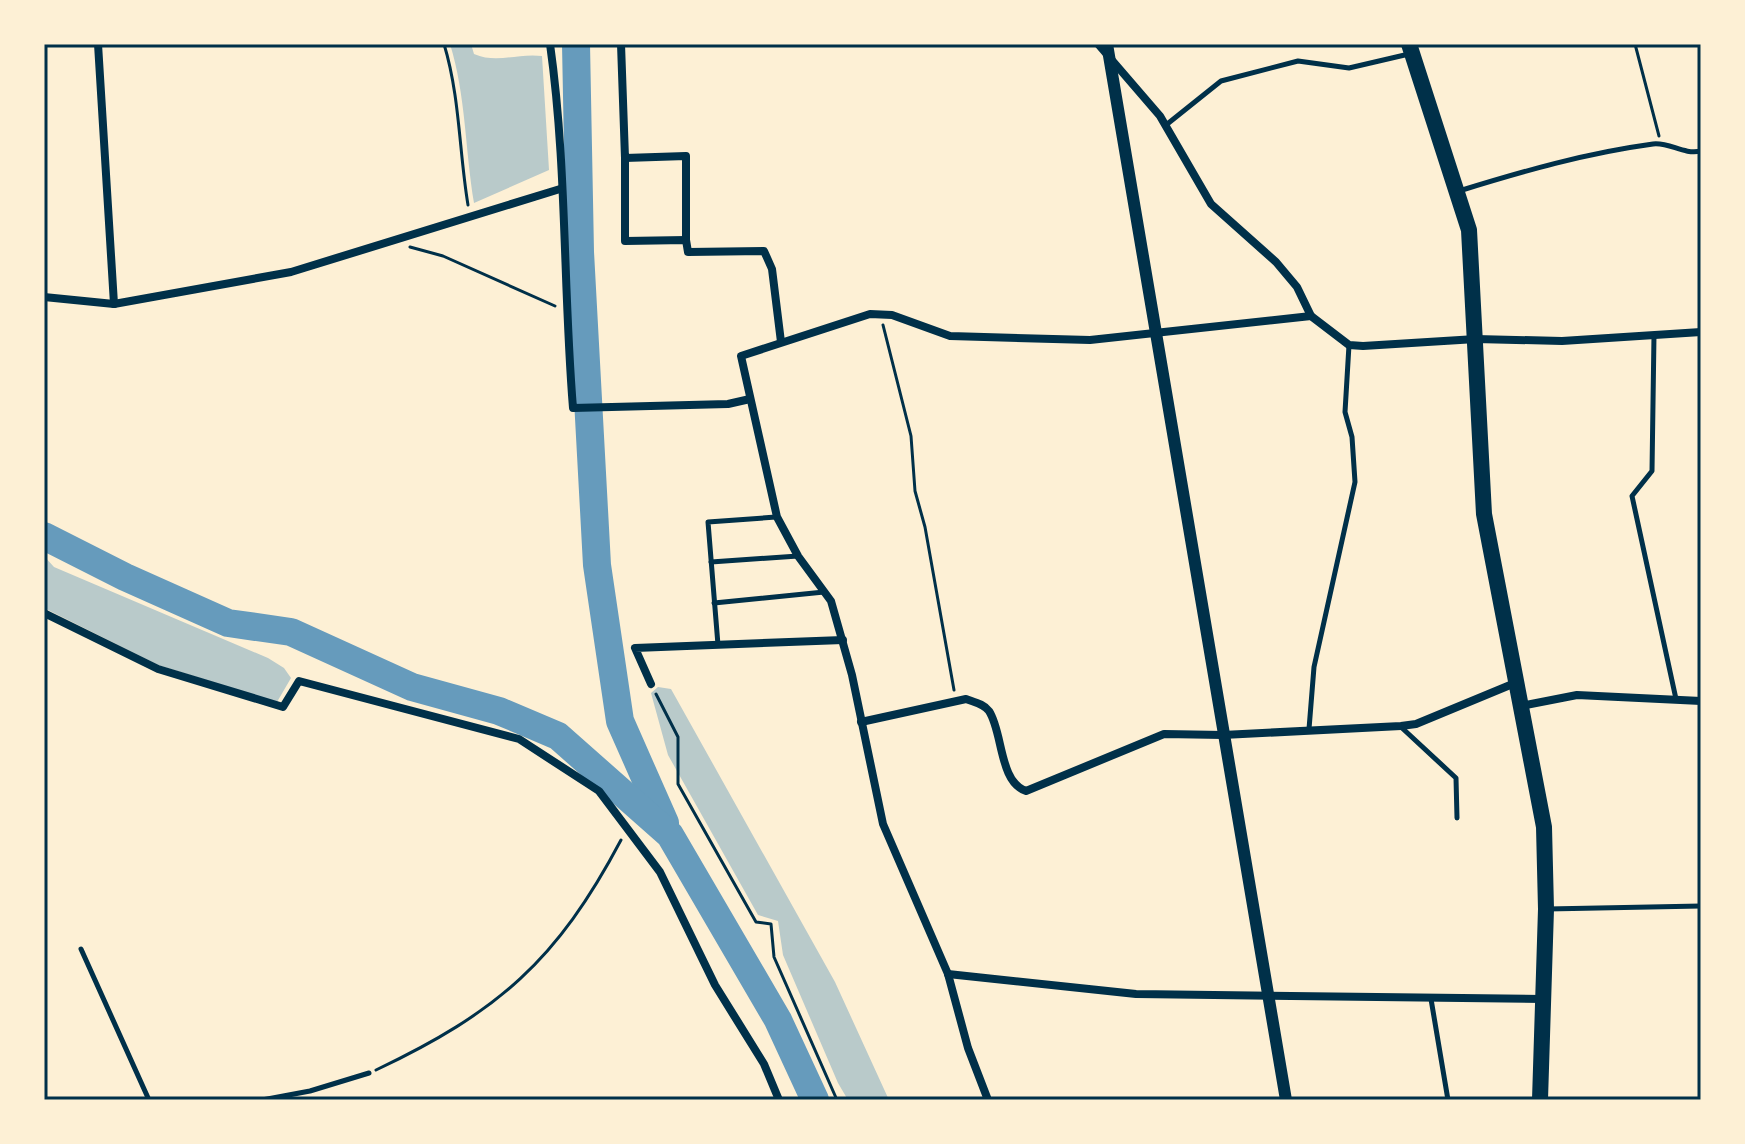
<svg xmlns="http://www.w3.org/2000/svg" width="1745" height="1144" font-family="Rubik,sans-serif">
	<rect width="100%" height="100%" fill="#fdf0d5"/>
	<g fill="#b9caca">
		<path d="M450 44H471L474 54C497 64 517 53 542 56L549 170 474 203C465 149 466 96 450 44Z"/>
		<path d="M44 556 54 567 268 658 284 668 291 678 277 702 158 665 44 608Z"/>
		<path d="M658 687 671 689 835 982 889 1100H848L838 1083 783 955 778 921 758 915 668 755 651 693Z"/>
	</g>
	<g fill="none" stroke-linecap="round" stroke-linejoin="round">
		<g stroke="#669bbc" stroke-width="28">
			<path d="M576 44 580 252 597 565 620 721 665 823"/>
			<path d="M44 536 125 577 228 623 291 632 412 687 499 711 558 736 670 835 778 1020 815 1100"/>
		</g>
		<g stroke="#003049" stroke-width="3">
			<path d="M444 44C460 97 459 151 468 205"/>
			<path d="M1635 44 1659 136"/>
			<path d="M410 247 443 256 555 306"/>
			<path d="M883 325 911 436 915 491 925 527 954 690"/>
			<path d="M656 694 678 737V784L756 922 771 924 774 957 837 1100"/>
			<path d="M376 1070C498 1012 557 961 621 840"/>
		</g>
		<g stroke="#003049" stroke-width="5">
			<path d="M490 44H503"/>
			<path d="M1166 125 1221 81 1298 61 1349 68 1409 54"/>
			<path d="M1459 191C1524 171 1586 153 1653 144 1670 142 1683 155 1701 151"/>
			<path d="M1654 335 1652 471 1632 496 1676 699"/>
			<path d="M711 562 798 556"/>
			<path d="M714 603 824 592"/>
			<path d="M718 645 708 522 776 517"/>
			<path d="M1401 727 1456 778 1457 818"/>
			<path d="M1309 729 1314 667 1355 482 1352 437 1345 412 1349 345"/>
			<path d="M1547 909 1701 906"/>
			<path d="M81 949 149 1100"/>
			<path d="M1431 999 1448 1100"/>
			<path d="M262 1100 310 1091 369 1073"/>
		</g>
		<g stroke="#003049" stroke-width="8">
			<path d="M98 44 114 304"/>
			<path d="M550 44C567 164 563 287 573 408L728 404 750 399"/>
			<path d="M621 44 625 158 686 156V240"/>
			<path d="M1098 44 1160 116 1211 204 1276 262 1297 287 1311 316"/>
			<path d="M625 158V241L686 240 688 252 764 251 772 269 781 342"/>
			<path d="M44 297 114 304 291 272 560 189"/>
			<path d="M44 613 158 669 283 707 299 681 519 739 599 791 660 872 715 985 764 1064 779 1100"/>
			<path d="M651 684 635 648 843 640"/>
			<path d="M1521 706 1577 695 1701 701"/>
			<path d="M861 722 966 699C974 702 984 704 989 711 1003 732 999 782 1026 791L1164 734 1223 735 1401 726 1416 724 1515 683"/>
			<path d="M948 974 1136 994 1543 999"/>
			<path d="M988 1100 968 1048 948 974 883 824 852 675 831 601 798 556 777 517 741 356 870 314 892 315 950 336 1090 340 1311 316 1349 345 1363 346 1476 339 1562 341 1701 332"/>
		</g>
		<path stroke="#003049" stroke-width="12" d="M1107 44 1286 1100"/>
		<path stroke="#003049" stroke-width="16" d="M1409 44 1469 230 1484 514 1544 827 1546 909 1540 1100"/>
	</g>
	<rect width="1745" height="1144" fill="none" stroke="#fdf0d5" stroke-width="92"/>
	<rect x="46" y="46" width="1653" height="1052" fill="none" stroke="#003049" stroke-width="3"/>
</svg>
